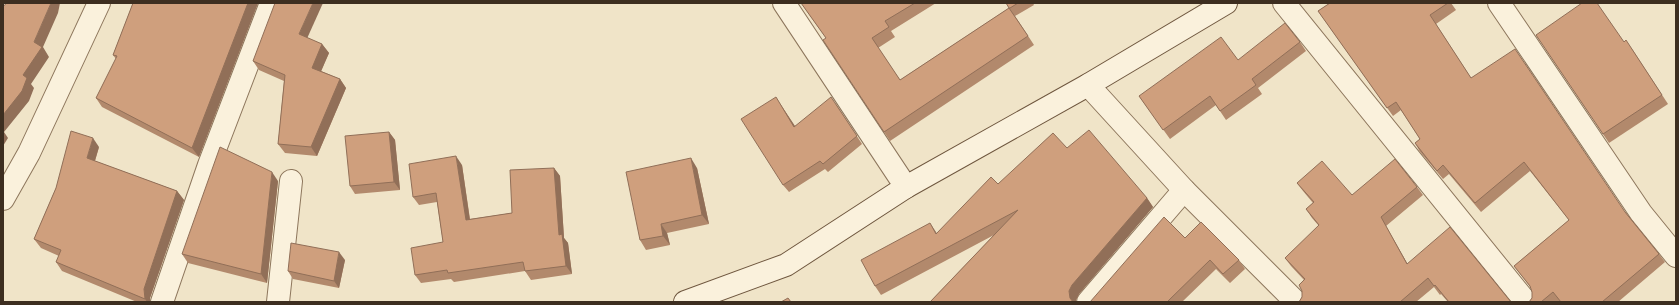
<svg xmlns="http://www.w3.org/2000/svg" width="1679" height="305" font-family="Georgia,serif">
	<rect width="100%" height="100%" fill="#f0e4c8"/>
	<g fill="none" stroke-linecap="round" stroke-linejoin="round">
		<defs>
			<g id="street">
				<path d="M784 3 906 187"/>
				<path d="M1284 3 1526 302"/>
				<path d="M1499 3 1641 213 1676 256"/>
				<path d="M3 6 4 3"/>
				<path d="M1088 85 1184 190 1296 302"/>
				<path d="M3 199 29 153 99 3"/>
				<path d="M162 302 209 165 271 3"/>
				<path d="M278 302 291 181"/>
				<path d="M1088 302 1184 190"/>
			</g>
			<path id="secondary" d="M685 302 786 265 906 187 1088 85 1226 3"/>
		</defs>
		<use href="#street" stroke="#8d765c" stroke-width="24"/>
		<use href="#secondary" stroke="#6f573f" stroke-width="24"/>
		<use href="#street" stroke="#faf1dc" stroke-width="22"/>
		<use href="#secondary" stroke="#faf1dc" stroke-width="22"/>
	</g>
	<g fill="#b2896c">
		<path d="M133 3H258L199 157 102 107 96 98 116 59 113 55Z"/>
		<path d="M801 3H936L891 31 895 37 878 48 900 80 1009 8 1006 3H1033L1034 5 1015 16 1034 45 890 141 884 132 826 38Z"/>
		<path d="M1330 3H1451L1456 10 1436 24 1471 78 1626 213 1659 254 1665 262 1618 302H1560L1559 301 1557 302H1529L1532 298V292L1531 288 1514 266 1569 220 1530 171 1481 212 1449 174 1443 179 1420 152 1415 143 1420 139 1401 110 1393 116 1318 11Z"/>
		<path d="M1536 35 1624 42 1632 49 1668 104 1609 143Z"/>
		<path d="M307 38 322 44 329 53 321 71 340 79 346 88 317 156 285 153 278 144 284 81 259 70 253 61Z"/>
		<path d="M1300 42 1306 51 1258 88 1262 94 1226 120 1216 105 1170 139 1139 96 1238 60Z"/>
		<path d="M836 104 862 144 828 172 825 169 789 192 783 185 781 105 795 126Z"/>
		<path d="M389 132 395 140 400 190 355 194 350 186Z"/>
		<path d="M99 147 95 161 177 191 184 200 150 298V302H137L62 271 56 262 59 256 41 248 34 239 56 188Z"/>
		<path d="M1067 148 1147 198 1153 207 1079 294 1076 300V302H930L994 235 881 295 875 286 937 233 998 184Z"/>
		<path d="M462 165 470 219 512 213 554 168 560 176 564 238 568 243 572 274 531 280 525 271 454 282 451 279 421 283 415 275 443 242 437 202 419 205 413 197Z"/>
		<path d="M697 168 709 224 667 233 670 245 646 250 640 240Z"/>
		<path d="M278 181 267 283 188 263 182 254Z"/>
		<path d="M1297 183 1352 195 1417 187 1423 195 1386 226 1407 263 1511 302H1448L1441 294 1440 295 1434 287 1416 302H1299L1302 297 1304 280 1291 266 1285 258 1319 226 1312 218 1306 209 1313 203 1303 191Z"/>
		<path d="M1185 238 1239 260 1245 269 1230 283 1216 269 1182 302H1090Z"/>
		<path d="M345 260 339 288 293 279 288 271Z"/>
	</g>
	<g fill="#916f58">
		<path d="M51 3H60L58 13 43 47 49 57 31 84 34 88 29 101 4 132 8 138 3 146V115L23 75 34 42Z"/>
		<path d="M248 3H258L199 157 192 148Z"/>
		<path d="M313 3H323L305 43 299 34Z"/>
		<path d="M322 44 329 53 319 76 312 68Z"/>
		<path d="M340 79 346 88 317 156 311 147Z"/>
		<path d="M776 97 781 105 800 134 794 127Z"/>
		<path d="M389 132 395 140 400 190 394 182Z"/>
		<path d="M93 138 99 147 93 167 87 158Z"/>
		<path d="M456 156 462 165 471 228 466 220Z"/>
		<path d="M691 158 697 168 709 224 702 215Z"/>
		<path d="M554 168 560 176 564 238 568 243 572 274 566 266 559 235Z"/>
		<path d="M272 172 278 181 267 283 261 274Z"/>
		<path d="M177 191 184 200 150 298V302H147L145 299 144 289Z"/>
		<path d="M1147 198 1153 207 1079 294 1076 300V302H1073L1070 298 1069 291 1072 285Z"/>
		<path d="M1381 217 1386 226 1412 272 1407 264Z"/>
		<path d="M930 223 936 232 942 243 936 234Z"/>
		<path d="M661 224 667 233 670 245 663 236Z"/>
		<path d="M339 252 345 260 339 288 334 281Z"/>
	</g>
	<g fill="#cf9f7d" stroke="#916f58">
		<path d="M6 3H51L34 42 42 47 23 75 27 78 22 91 3 115V6L5 5Z"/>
		<path d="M133 3H248L192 148 96 98 117 56 113 55Z"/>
		<path d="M275 3H313L299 34 322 44 312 68 340 79 311 147 278 144 285 75 253 61Z"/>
		<path d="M801 3H915L885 21 889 27 872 38 900 80 1009 8 1028 36 884 132 823 40 826 38Z"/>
		<path d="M1006 3H1018L1010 8H1009Z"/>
		<path d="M1330 3H1448L1430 15 1471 78 1515 49 1625 212 1659 254 1602 302H1561L1553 292 1541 302H1529L1532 298V292L1530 286 1514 266 1569 220 1524 162 1475 203 1443 165 1437 171 1415 143 1420 139 1396 102 1387 108 1318 11Z"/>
		<path d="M1582 3H1597L1624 42 1626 40 1662 95 1603 134 1536 35Z"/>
		<path d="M1285 23 1300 42 1252 79 1256 85 1220 111 1210 96 1163 130 1139 96 1221 37 1238 60Z"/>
		<path d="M776 97 794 127 831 97 857 136 823 164 820 161 783 185 741 119Z"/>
		<path d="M1089 130 1147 198 1072 285 1069 291 1070 298 1073 302H930L1018 210 875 286 861 260 930 223 936 234 991 177 998 184 1053 133 1067 148Z"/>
		<path d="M71 131 93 138 87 158 177 191 144 289 145 299 56 262 61 250 34 239 56 188Z"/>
		<path d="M389 132 394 182 350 186 345 136Z"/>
		<path d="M220 147 272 172 261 274 182 254Z"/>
		<path d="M456 156 466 220 512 213 510 170 554 168 559 235 562 234 566 266 525 271 523 262 448 273 447 270 415 275 411 248 443 242 436 193 413 197 409 164Z"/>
		<path d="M691 158 702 215 661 224 663 236 640 240 626 172Z"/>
		<path d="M1395 159 1417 187 1381 217 1407 264 1450 227 1511 302H1449L1435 285 1434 286 1428 278 1400 302H1299L1302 297V291L1299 285 1305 279 1285 258 1319 225 1306 209 1314 202 1297 183 1322 161 1352 195Z"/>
		<path d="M1164 217 1185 238 1201 222 1239 260 1223 274 1210 260 1167 302H1090Z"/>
		<path d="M291 243 339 252 334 281 288 271Z"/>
		<path d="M788 298 791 302H781Z"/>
	</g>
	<rect width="1679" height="305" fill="none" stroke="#3d2e20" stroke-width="8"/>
</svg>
